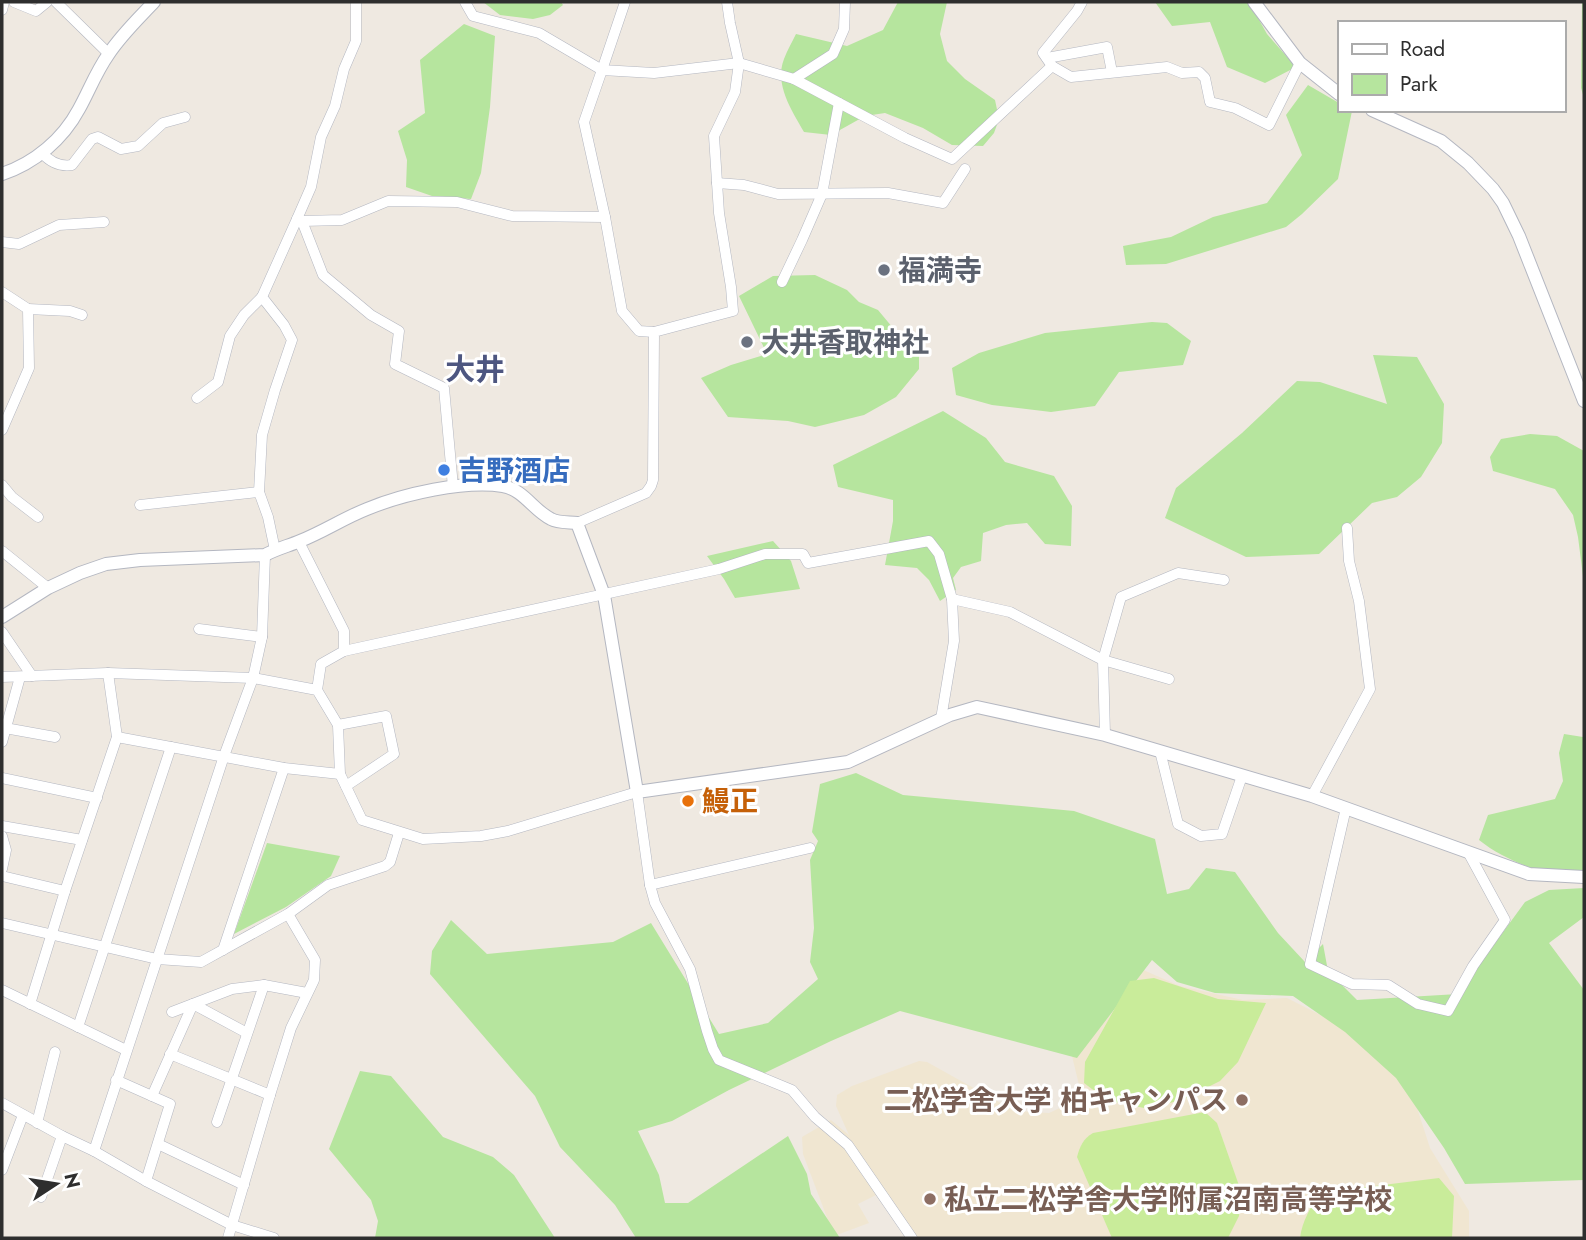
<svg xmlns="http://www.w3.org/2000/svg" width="1586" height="1240" font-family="Jost,'Noto Sans JP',sans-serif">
	<rect width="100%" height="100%" fill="#efe9e1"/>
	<path fill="#f0e6d1" d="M1134 966 1180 986 1243 1000 1287 998 1358 1034 1409 1083 1430 1148 1469 1211V1238H908L876 1195 858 1204 869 1223 834 1236 803 1154 802 1137 831 1120 849 1135 836 1106 837 1095 852 1086 919 1061 927 1062 1015 1111 1049 1113 1062 1107 1080 1089 1071 1052Z"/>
	<g fill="#b6e59e">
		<path d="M483 2H561L563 5 550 15 533 19 500 15Z"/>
		<path d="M898 2H947L940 34 947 61 965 79 995 100 999 119 994 133 983 146 952 145 923 128 885 113 865 116 831 135 804 132C792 111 774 84 784 59 787 51 792 42 796 34L847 46 883 30Z"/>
		<path d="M1155 2H1249L1267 34 1296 67 1265 83 1227 67 1210 22 1172 26Z"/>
		<path d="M1582 2H1584V98L1581 88Z"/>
		<path d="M464 24 495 36 490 107 481 173 471 199 432 196 406 187 407 160 398 131 425 113 420 60Z"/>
		<path d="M1308 85 1339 103V110L1352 111 1338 179 1302 214 1286 227 1166 264 1126 265 1123 246 1171 237 1213 217 1267 203 1302 155 1286 115Z"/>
		<path d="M815 275 847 290 859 302 878 310 898 334 919 347V369L896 397 864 415 815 427 788 421 728 417 701 378 731 365 767 354 739 296 773 276Z"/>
		<path d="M1152 322 1167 323 1191 341 1183 365 1119 372 1095 406 1051 412 992 405 956 395 952 368 979 353 1045 333Z"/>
		<path d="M1373 355 1417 357 1444 404 1442 443 1421 477 1397 497 1372 503 1319 554 1246 557 1165 518 1176 488 1242 433 1297 381 1320 382 1387 404Z"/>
		<path d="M943 411 986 438 1005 462 1054 476 1072 506 1071 546 1045 544 1027 523 1006 525 983 533 981 561 961 567 953 578 956 590 940 601 929 580 917 568 885 565 893 521V500L838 487 833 465Z"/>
		<path d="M1530 434 1557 436 1584 451V584L1578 537 1573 515 1555 489 1493 471 1490 457 1501 439Z"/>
		<path d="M773 541 791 561 800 589 735 598 724 579 707 556Z"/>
		<path d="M1564 734 1583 737 1584 735V884C1548 874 1509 864 1479 840L1488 815 1555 799 1563 781 1559 753Z"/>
		<path d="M856 773 903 795 1074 811 1155 839 1167 894 1189 889 1206 868 1235 872 1278 933 1305 962 1323 944 1328 971 1357 1000 1458 994 1525 902 1549 890 1584 888V917L1549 943 1584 990V1180L1465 1184 1444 1148 1396 1078 1345 1032 1293 996 1215 993 1177 982 1152 960 1077 1058 900 1011 831 1041 729 1090 672 1121 638 1131 659 1175 665 1203H688L788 1136 807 1174 811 1194 840 1238H636L615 1205 560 1147 535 1096 430 974 432 951 451 920 487 954 613 942 651 923 719 1034 768 1023 818 979 810 962 814 928 810 860 818 841 812 832 820 784Z"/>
		<path d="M267 843 340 856 331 876 286 907 234 934Z"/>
		<path d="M360 1071 391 1076 443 1137 493 1157 514 1175 555 1238H375L378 1221 371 1200 329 1149Z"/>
	</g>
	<g fill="#c9ec9a">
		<path d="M1154 978 1218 999 1266 1003 1238 1062 1220 1081 1184 1099 1149 1109 1115 1102 1092 1089 1084 1083 1085 1062 1130 981Z"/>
		<path d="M1205 1112 1217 1123 1242 1194 1239 1216 1228 1238H1112L1077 1157C1080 1146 1083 1139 1093 1133Z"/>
		<path d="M1439 1178 1454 1196 1452 1238H1300C1302 1221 1311 1207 1319 1193Z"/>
	</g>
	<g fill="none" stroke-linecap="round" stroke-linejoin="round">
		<defs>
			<g id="minor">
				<path d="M14 2 36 11 47 2"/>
				<path d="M56 2 109 54"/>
				<path d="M356 2V41L344 69 335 106 321 137 311 187 297 219 302 221 323 275 371 315 399 331 395 364 444 388 453 487"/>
				<path d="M465 2 473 16 539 33 602 70 584 122 605 217 622 311 639 331 654 332"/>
				<path d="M625 2 602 70 654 73 739 63 794 79 905 138 952 159 1052 66"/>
				<path d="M1082 2 1077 11 1043 53 1052 66 1071 77 1167 67 1182 73 1199 72 1205 78 1210 102 1235 108 1269 125 1300 63"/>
				<path d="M2 10 4 2"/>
				<path d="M1047 58 1107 47 1112 72"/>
				<path d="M794 79 833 54 844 29 845 2"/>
				<path d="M42 153C50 162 59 167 72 165L92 139 98 137 121 149 138 146 163 123 185 117"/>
				<path d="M717 183 744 185 778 194 888 193 943 203 965 169"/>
				<path d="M302 221 342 220 388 201 457 202 512 216 605 217"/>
				<path d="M2 242 19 244 59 225 104 222"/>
				<path d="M782 282 802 240 822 194 839 103"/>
				<path d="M2 292 28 309 29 368 2 430"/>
				<path d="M28 309 70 311 82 315"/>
				<path d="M197 398 218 382 230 336 244 315 262 297"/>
				<path d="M2 485 12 497 38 517"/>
				<path d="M140 505 259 492"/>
				<path d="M577 523 646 493 651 486 653 480 654 332 733 311 731 287 719 213 714 136 735 92 739 63 730 23 727 2"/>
				<path d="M299 542 344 631V651L321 664 317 690"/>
				<path d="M275 550 268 517 259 492 262 435 275 390 292 340 284 325 262 297 297 219"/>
				<path d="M2 551 48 588"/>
				<path d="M199 629 262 637"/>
				<path d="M2 632 32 676"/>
				<path d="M344 651 719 569 765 554H803L808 563 929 541 939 554 952 599 1010 612 1103 660 1105 735"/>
				<path d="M2 677 108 673 253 678 317 690 338 725 340 774 362 820 423 839 481 836 508 831 637 792 650 885 655 903 690 969 707 1031 713 1049 719 1060 792 1090 815 1117 848 1145 912 1238"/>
				<path d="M1169 679 1103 660 1121 597 1178 573 1224 580"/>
				<path d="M941 719 954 641 952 599"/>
				<path d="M338 725 386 716 394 754 346 786"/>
				<path d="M5 728 55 737"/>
				<path d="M117 737 284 768 340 774"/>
				<path d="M2 742 20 677"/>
				<path d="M1160 751 1178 824 1201 836 1222 834 1242 776"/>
				<path d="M2 778 97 798"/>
				<path d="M1312 796 1370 689 1359 601 1349 561 1347 528"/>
				<path d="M1346 808 1310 964 1352 984 1388 985 1418 1004 1448 1011 1473 966 1505 920 1468 852"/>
				<path d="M2 826 82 840"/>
				<path d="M2 836 6 850 2 869"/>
				<path d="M2 876 65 891"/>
				<path d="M650 885 810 848"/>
				<path d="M2 923 157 959 201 962 288 914 328 885 385 866 390 862 399 833"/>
				<path d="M223 950 284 768"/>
				<path d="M2 990 126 1050"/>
				<path d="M30 1004 65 891 117 737 108 673"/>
				<path d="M172 1012 232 989 264 985 307 993"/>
				<path d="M78 1027 171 747"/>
				<path d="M170 1054 270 1095"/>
				<path d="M116 1080 170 1104 146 1181"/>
				<path d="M152 1096 193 1004 247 1033"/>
				<path d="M2 1103 62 1136 94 1151 146 1181 232 1225 274 1238"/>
				<path d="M217 1122 264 985"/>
				<path d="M37 1123 55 1052"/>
				<path d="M158 1144 244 1185"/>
				<path d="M94 1151 224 756 253 678 262 637 265 555"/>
				<path d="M2 1170 23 1115"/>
				<path d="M41 1197 62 1136"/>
				<path d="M228 1238 270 1095 291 1028 314 980 315 960 288 914"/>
			</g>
			<g id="tertiary">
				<path d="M1254 2 1300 63 1339 94"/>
				<path d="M1372 110 1441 141 1468 163 1493 189 1503 203 1519 236 1584 401"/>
				<path d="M2 174C35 163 63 139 79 109 89 91 96 72 108 55 121 35 138 19 154 2"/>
				<path d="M2 617 48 588 80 573 106 564 140 560 265 555C276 549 288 546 300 541 323 532 344 518 367 509 403 494 464 480 503 486 524 490 533 510 551 519 558 523 569 522 577 523L604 595 637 792 848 762 950 715 977 707 1105 735 1312 796 1529 874 1584 877"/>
			</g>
		</defs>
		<use href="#minor" stroke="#b4b7c1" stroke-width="11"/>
		<use href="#tertiary" stroke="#b4b7c1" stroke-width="14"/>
		<use href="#minor" stroke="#fff" stroke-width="10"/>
		<use href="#tertiary" stroke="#fff" stroke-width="12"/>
	</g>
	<g fill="#6b7280" stroke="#fff" stroke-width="2.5">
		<circle cx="884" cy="270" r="7"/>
		<circle cx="747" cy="342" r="7"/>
	</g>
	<circle fill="#3f7fe0" stroke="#fff" stroke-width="2.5" cx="444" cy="470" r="7"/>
	<circle fill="#e8710a" stroke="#fff" stroke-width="2.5" cx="688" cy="801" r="7"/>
	<g fill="#8d6e63" stroke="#fff" stroke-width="2.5">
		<circle cx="1242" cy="1100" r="7"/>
		<circle cx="930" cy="1199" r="7"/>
	</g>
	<g text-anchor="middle" stroke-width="6" stroke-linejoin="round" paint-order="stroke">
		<g font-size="28" font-weight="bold" fill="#5b616d" stroke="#fff" text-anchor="start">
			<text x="898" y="280">福満寺</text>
			<text x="761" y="352">大井香取神社</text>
		</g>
		<g font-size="28" font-weight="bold" fill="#366cbe" stroke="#fff" text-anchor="start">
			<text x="458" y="480">吉野酒店</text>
		</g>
		<g font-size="28" font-weight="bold" fill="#c56008" stroke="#fff" text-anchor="start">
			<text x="702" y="811">鰻正</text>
		</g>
		<g font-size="28" font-weight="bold" fill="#785e54" stroke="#fff" text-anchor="end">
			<text x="1228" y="1110">二松学舍大学 柏キャンパス</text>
			<text x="944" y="1209" text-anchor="start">私立二松学舎大学附属沼南高等学校</text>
		</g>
		<g font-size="30" font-weight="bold" fill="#4d5680" stroke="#fff">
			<text x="475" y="380">大井</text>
		</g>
	</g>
	<rect width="1586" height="1240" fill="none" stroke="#2e2e2e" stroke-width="7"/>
	<rect x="1338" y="21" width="228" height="91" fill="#ffffff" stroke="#ababab" stroke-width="2"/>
	<rect x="1352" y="44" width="35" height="10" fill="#ffffff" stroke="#ababab" stroke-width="2"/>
	<text x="1400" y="56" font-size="21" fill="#2e2e2e">Road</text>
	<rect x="1352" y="74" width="35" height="21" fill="#b6e59e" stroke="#ababab" stroke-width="2"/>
	<text x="1400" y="91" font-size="21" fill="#2e2e2e">Park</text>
	<g transform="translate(56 1184) rotate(78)" stroke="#ffffff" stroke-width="5" paint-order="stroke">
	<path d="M0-5L12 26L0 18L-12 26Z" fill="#2e2e2e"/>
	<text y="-10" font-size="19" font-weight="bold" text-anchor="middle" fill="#2e2e2e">N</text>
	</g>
</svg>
